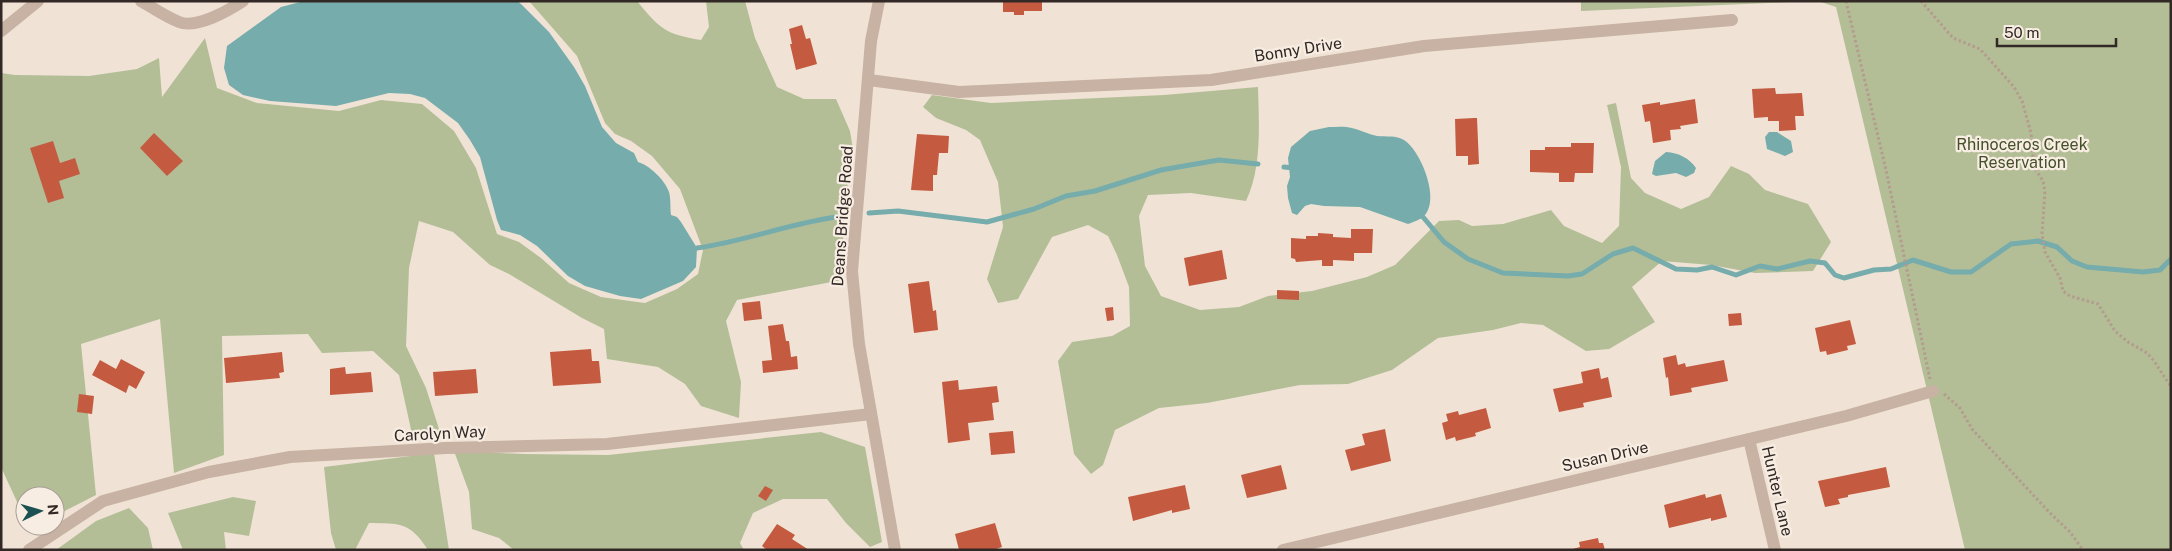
<svg xmlns="http://www.w3.org/2000/svg" width="2172" height="551" font-family="'Public Sans',sans-serif">
	<rect width="100%" height="100%" fill="#f0e3d6"/>
	<g fill="#b3be97">
		<path d="M529 1H637C660 29 665 34 701 40L709 27 706 1H745L755 38 777 87 804 99H836L850 131 853 149 844 210 842 280 737 300 726 321 741 382 739 418 701 406 685 384 658 367 607 359 604 329 582 318 509 274 490 265 453 232 419 221 409 268 406 346 426 388 440 432 412 434 399 375 373 351 322 353 308 334 222 336 224 455 174 473 160 319 81 344 96 495 55 516V496H25V526H28L24 527 18 504 1 467V73L15 75 89 76 137 69 159 58 162 97 205 38 217 88 257 103 339 111 381 100 422 104 454 131 476 168 497 234 519 242 541 258 569 283 601 297 645 303 677 289 698 274 703 250 680 189 652 156 631 141 615 134 605 123 577 56Z"/>
		<path d="M1581 1H1813L1581 11Z"/>
		<path d="M1818 1H2171V550H1965L1836 7Z"/>
		<path d="M1258 87C1259 124 1262 168 1246 201L1191 193 1148 195 1139 216 1145 266 1161 296 1200 310 1239 307 1268 296 1312 291 1367 277 1395 265 1439 221 1459 220 1472 226 1503 224 1551 210 1564 226 1602 243 1619 226 1621 167 1607 105 1616 103 1631 178 1645 193 1681 209 1709 197 1731 166 1749 174 1765 190 1808 204 1831 242 1813 271 1755 273 1711 265 1662 261 1632 287 1655 322 1609 349 1586 351 1543 325 1521 323 1493 330 1438 338 1392 370 1348 384 1300 385 1207 403 1159 408 1115 430 1103 465 1091 474 1074 454 1058 361 1072 342 1112 336 1130 326 1129 287 1117 255 1108 236 1088 225 1052 237 1018 299 998 303 987 279 1003 227 998 182 980 140 966 130 936 118 923 107 932 95 991 103 1164 95Z"/>
		<path d="M821 432 865 447 882 542 870 547 846 523 827 499H783L753 513 740 543 744 550H514L499 538 472 529 469 492 454 451 523 454 608 455Z"/>
		<path d="M434 453 449 550H428C409 521 400 524 369 523L355 550H336L331 533 324 467Z"/>
		<path d="M233 497 256 501 249 536 224 532 226 550H183L168 513Z"/>
		<path d="M129 508 148 528 153 550H56L96 521Z"/>
	</g>
	<g fill="#76acac">
		<path d="M304 1H517L521 4 549 32 574 67 585 86 602 127 616 143 634 153 638 162C649 165 665 180 669 192 671 199 670 208 671 215L677 217 681 222 697 248 696 267 683 281 641 299 620 296 585 286 568 276 537 246 520 235 501 230 497 220 480 157 470 140 458 123 425 98 410 94 389 93 336 106 270 101 243 95 229 85 224 68 227 46 281 7Z"/>
		<path d="M1329 127C1336 127 1345 126 1352 128 1360 130 1368 134 1377 136 1386 137 1396 135 1404 140 1420 150 1438 194 1427 212 1423 219 1416 221 1408 224L1360 207 1324 206 1311 204 1305 206 1297 215 1292 213 1288 198 1287 186 1290 177 1288 158 1291 147 1310 131Z"/>
		<path d="M1769 132H1777L1791 141 1793 152 1785 156 1767 149 1765 137Z"/>
		<path d="M1666 152C1679 153 1689 158 1696 168L1694 173 1686 177 1676 173 1656 176 1652 174 1655 161Z"/>
	</g>
	<g fill="none" stroke-linecap="round" stroke-linejoin="round">
		<g stroke="#76acac" stroke-width="5">
			<path d="M1284 167 1294 168"/>
			<path d="M869 213 898 211 987 222 1034 209 1066 196 1095 191 1161 170 1219 160 1258 164"/>
			<path d="M1417 215 1423 217 1444 242 1468 259 1503 273 1568 276 1582 274 1613 254 1633 248 1676 269 1697 270 1712 267 1736 275 1760 266 1777 269 1810 261 1825 263 1835 275 1844 278 1874 270 1891 269 1913 260 1951 272H1971L2011 244 2038 241 2057 247 2072 261 2087 267 2143 272 2160 270 2171 259"/>
			<path d="M697 248C747 241 793 222 843 216"/>
		</g>
	</g>
	<g fill="#c45b40">
		<path d="M1003 1H1042V11H1024V15H1014V12H1003Z"/>
		<path d="M802 25 806 39 810 38 817 64 796 70 790 44H792L789 29Z"/>
		<path d="M1775 88 1776 94 1802 93 1804 116H1795L1796 130 1779 131V121H1768V117L1754 118 1752 89Z"/>
		<path d="M1695 99 1698 123 1680 126 1681 129 1670 130 1671 140 1653 143 1650 121 1645 122 1642 105 1660 102V105Z"/>
		<path d="M1474 118H1477L1479 164 1468 165V156H1456L1455 119Z"/>
		<path d="M154 133 183 161 167 176 140 148Z"/>
		<path d="M917 134 949 136 948 153H939L937 175H933V191L911 190Z"/>
		<path d="M53 141 60 163 75 158 80 174 59 181 64 198 48 203 30 148Z"/>
		<path d="M1571 143H1594L1593 173H1575L1574 182H1559V173L1530 172V150H1545V147H1571Z"/>
		<path d="M1351 229H1373L1372 253H1354V261L1333 260V266H1322V260L1296 262 1295 259 1291 258V238L1306 239V236H1318V233L1333 234V237L1351 238Z"/>
		<path d="M1222 250 1227 279 1189 286 1184 258Z"/>
		<path d="M929 281 933 311 936 310 938 330 914 333 908 284Z"/>
		<path d="M1277 290 1299 291V300L1277 299Z"/>
		<path d="M760 301 762 319 744 321 742 303Z"/>
		<path d="M1113 307 1114 320 1107 321 1105 308Z"/>
		<path d="M1741 313 1742 325 1729 326 1728 314Z"/>
		<path d="M1850 320 1856 344 1847 346 1848 350 1827 355 1826 351 1820 352 1815 328Z"/>
		<path d="M783 324 786 341H789L791 357 797 356 798 369 763 373 762 361 772 360 768 326Z"/>
		<path d="M591 349 592 361H599L601 383 553 386 550 352Z"/>
		<path d="M282 352 284 372 279 373 280 378 226 383 224 358Z"/>
		<path d="M1676 355 1678 365 1685 363 1686 367 1724 360 1728 381 1691 388 1692 392 1670 396 1668 377 1666 378 1663 358Z"/>
		<path d="M121 359 145 372 136 389 129 385 126 393 92 375 100 360 116 369Z"/>
		<path d="M345 367 346 374 371 372 373 392 330 395V369Z"/>
		<path d="M1599 368 1601 379 1608 377 1612 397 1583 403 1584 407 1559 412 1553 389 1583 383 1581 372Z"/>
		<path d="M476 369 478 393 435 396 433 372Z"/>
		<path d="M958 380 959 390 997 386 999 402 992 403 994 420 968 423 970 440 948 443 942 382Z"/>
		<path d="M79 394 94 396 92 414 77 412Z"/>
		<path d="M1486 408 1491 428 1475 433 1476 436 1456 441 1455 437 1446 440 1442 423 1448 421 1446 414 1458 411 1459 415Z"/>
		<path d="M1385 429 1391 461 1351 471 1345 450 1365 445 1362 434Z"/>
		<path d="M1013 431 1015 453 991 455 989 433Z"/>
		<path d="M1281 465 1287 489 1247 498 1241 475Z"/>
		<path d="M1886 467 1890 487 1848 495V497L1838 499 1840 504 1825 507 1818 481Z"/>
		<path d="M1185 485 1190 509 1172 513V510L1133 521 1128 497Z"/>
		<path d="M765 486 773 490 766 501 758 496Z"/>
		<path d="M1705 494 1706 498 1721 494 1727 517 1711 521V518L1669 528 1664 505Z"/>
		<path d="M995 523 1002 547 993 550H959L955 534Z"/>
		<path d="M777 524 795 535 792 539 809 550H767L762 546Z"/>
		<path d="M1598 538 1599 543H1603L1605 550H1569L1580 547 1579 542Z"/>
	</g>
	<g fill="none" stroke-linecap="round" stroke-linejoin="round">
		<g stroke="#b39c8d" stroke-width="3" stroke-dasharray="2.5 2.5" stroke-linecap="butt">
			<path d="M1846 1 1886 170 1930 379"/>
			<path d="M1921 1 1953 38 1980 49 2014 87 2022 101 2031 133 2034 167 2043 181 2045 191 2042 234 2045 252 2060 278 2063 291 2070 296 2098 304 2115 331 2128 342 2147 353 2154 361 2171 387"/>
			<path d="M1944 394 1960 408 1972 429 2049 512 2070 532 2083 550"/>
		</g>
		<g stroke="#c7b2a3" stroke-width="12">
			<path d="M141 1C153 8 166 17 179 22 196 29 228 11 243 1"/>
			<path d="M879 1 871 41 852 271 859 344 895 550"/>
			<path d="M1 31 38 1"/>
			<path d="M869 80 959 92 1211 80 1424 46 1732 20"/>
			<path d="M1749 439 1775 550"/>
			<path d="M29 550 103 501 209 472 290 457 446 448 607 444 871 414"/>
			<path d="M1283 550 1846 416 1933 391"/>
		</g>
	</g>
	<g text-anchor="middle" stroke-width="4.5" stroke-linejoin="round" paint-order="stroke">
		<g font-size="16" fill="#322825" stroke="#f8ede2">
			<text transform="translate(1298 49) rotate(-9)" y="6">Bonny Drive</text>
			<text transform="translate(842 216) rotate(-86)" y="6">Deans Bridge Road</text>
			<text transform="translate(440 433) rotate(-3)" y="6">Carolyn Way</text>
			<text transform="translate(1605 456) rotate(-13)" y="6">Susan Drive</text>
			<text transform="translate(1778 491) rotate(77)" y="6">Hunter Lane</text>
		</g>
		<g font-size="16" fill="#435029" stroke="#f8ede2">
			<text x="2022" y="150">Rhinoceros Creek<tspan x="2022" dy="18">Reservation</tspan></text>
		</g>
	</g>
	<rect width="2172" height="551" fill="none" stroke="#322825" stroke-width="5"/>
	<g transform="translate(40 511) rotate(85)"><circle r="24" fill="#f8ede2" stroke="#a99e96"/>
	<path d="M0-4L9 19L0 12L-9 19Z" fill="#1b5153"/>
	<text y="-8" font-size="14" font-weight="bold" text-anchor="middle" fill="#322825">N</text>
	</g>
	<path d="M1997 38v8h119v-8" fill="none" stroke="#322825" stroke-width="2.5"/>
	<text x="2004" y="38" font-size="15" fill="#322825" stroke="#f8ede2" stroke-width="4" paint-order="stroke">50 m</text>
</svg>
